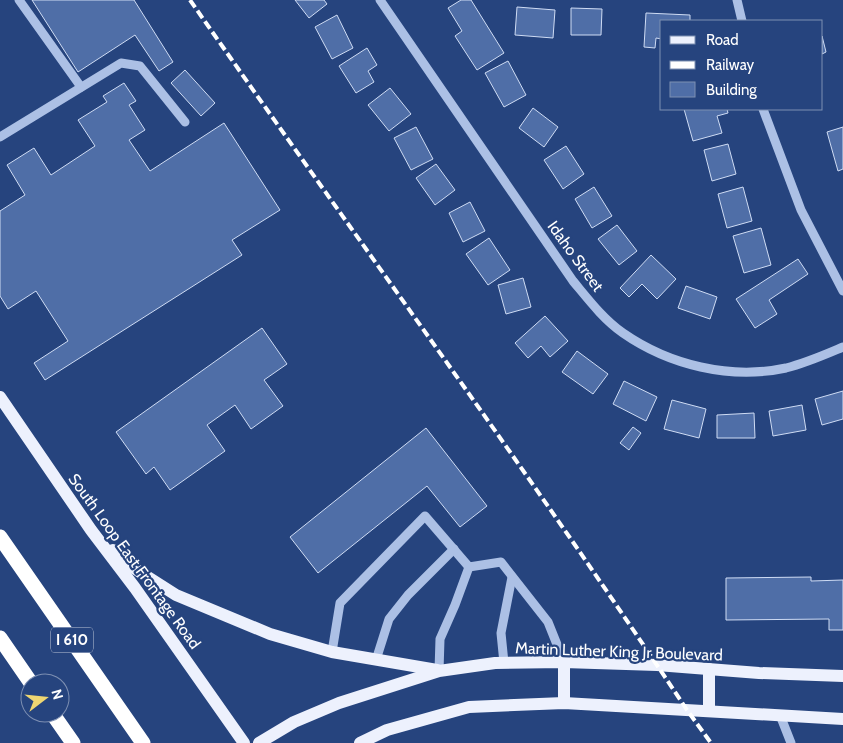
<svg xmlns="http://www.w3.org/2000/svg" width="843" height="743" font-family="Cabin,sans-serif">
	<rect width="100%" height="100%" fill="#26447e"/>
	<g fill="#4f6ea7" stroke="#cfdcf4">
		<path d="M32 0H134L173 62 159 71 135 35 78 72Z"/>
		<path d="M295 0H324L327 4 309 18Z"/>
		<path d="M461 0H471L504 53 477 70 455 36 462 31 448 8Z"/>
		<path d="M517 7 555 10 553 38 515 35Z"/>
		<path d="M571 8 602 9 601 35H571Z"/>
		<path d="M646 13 690 15V21H662V39L656 38 655 48 644 47Z"/>
		<path d="M337 15 353 48 332 59 315 27Z"/>
		<path d="M822 36 826 52 822 54Z"/>
		<path d="M367 48 377 65 368 71 374 82 356 93 339 66Z"/>
		<path d="M508 61 526 95 504 107 485 73Z"/>
		<path d="M185 70 215 103 201 116 171 83Z"/>
		<path d="M124 83 136 101 129 105 145 130 129 140 150 171 224 123 280 210 232 240 242 255 45 380 34 363 68 341 36 291 8 309 0 296V211L25 195 7 165 34 148 51 175 95 146 78 120 107 102 103 96Z"/>
		<path d="M390 88 411 114 389 131 368 105Z"/>
		<path d="M533 108 558 127 544 147 519 128Z"/>
		<path d="M684 109H727L728 113 717 116 722 133 693 141Z"/>
		<path d="M416 127 433 159 411 170 394 138Z"/>
		<path d="M843 127V169L838 171 827 132Z"/>
		<path d="M728 144 736 174 712 181 704 150Z"/>
		<path d="M566 146 584 174 563 189 544 160Z"/>
		<path d="M436 164 455 190 435 205 416 178Z"/>
		<path d="M594 187 612 216 592 228 575 199Z"/>
		<path d="M743 187 752 221 727 228 718 194Z"/>
		<path d="M470 202 485 231 463 242 449 213Z"/>
		<path d="M617 225 637 251 619 265 598 239Z"/>
		<path d="M761 228 771 265 744 273 733 236Z"/>
		<path d="M489 238 510 270 488 285 466 254Z"/>
		<path d="M651 255 676 279 657 299 642 284 629 297 620 288Z"/>
		<path d="M798 259 808 274 769 300 777 314 755 328 736 299Z"/>
		<path d="M523 278 531 307 506 314 498 285Z"/>
		<path d="M686 286 717 297 710 319 678 308Z"/>
		<path d="M545 316 568 341 550 357 541 346 528 358 515 343Z"/>
		<path d="M262 328 287 364 264 380 283 406 251 429 235 405 207 425 225 451 170 490 154 467 146 474 116 432Z"/>
		<path d="M577 351 608 374 593 394 562 372Z"/>
		<path d="M624 381 657 397 646 421 613 404Z"/>
		<path d="M843 391V419L822 425 815 399Z"/>
		<path d="M672 400 706 409 699 438 664 429Z"/>
		<path d="M802 405 806 430 773 436 769 411Z"/>
		<path d="M754 413 755 438H717V415Z"/>
		<path d="M633 427 641 433 629 450 620 443Z"/>
		<path d="M426 428 487 506 460 527 427 486 318 573 290 537Z"/>
		<path d="M811 577V581L843 580V630H829V619L726 620V578Z"/>
	</g>
	<g fill="none" stroke-linecap="round" stroke-linejoin="round">
		<g stroke="#acc0e5" stroke-width="9">
			<path d="M19 0 81 87"/>
			<path d="M380 0 573 281C588 299 603 319 623 333 669 365 730 380 786 368 806 363 824 355 843 347"/>
			<path d="M737 0 742 21"/>
			<path d="M763 109 801 210 843 291"/>
			<path d="M0 137 121 63 140 66 185 122"/>
			<path d="M332 652 340 603 425 516 469 567 501 562 548 622 564 662"/>
			<path d="M376 660 389 619 408 595 454 549"/>
			<path d="M504 663 501 633 512 577"/>
			<path d="M439 671 440 639 455 605 469 567"/>
			<path d="M780 715 791 743"/>
		</g>
		<g stroke="#edf1fd" stroke-width="12">
			<path d="M0 397 91 530 135 588 244 743"/>
			<path d="M113 550 129 565 176 595 270 634 332 652 437 670"/>
			<path d="M564 662V703"/>
			<path d="M709 711V669"/>
			<path d="M259 743 294 722 339 703 439 671 495 663 564 662 657 665 759 673 843 676"/>
			<path d="M360 743 387 730 469 707 564 703 843 719"/>
		</g>
		<g stroke="#fff" stroke-width="15">
			<path d="M0 537 143 743"/>
			<path d="M0 638 31 683"/>
			<path d="M52 713 73 743"/>
		</g>
		<path stroke="#fff" stroke-width="4" stroke-dasharray="9 4" stroke-linecap="butt" d="M190 0C355 237 527 469 687 710L711 743"/>
	</g>
	<g text-anchor="middle" stroke-width="4.5" stroke-linejoin="round" paint-order="stroke">
		<rect fill="#26447e" stroke="#bec7d8" stroke-width="1" x="51" y="627.5" width="42" height="25" rx="4"/>
		<g font-size="15" font-weight="bold" fill="#fff">
			<text x="72" y="645">I 610</text>
		</g>
		<g font-size="16" fill="#fff" stroke="#26447e">
			<text transform="translate(576 256) rotate(54)" y="6">Idaho Street</text>
			<text transform="translate(135 561) rotate(54)" y="6">South Loop East Frontage Road</text>
			<text transform="translate(619 651) rotate(2)" y="6">Martin Luther King Jr Boulevard</text>
		</g>
	</g>
	<rect x="660" y="20" width="162" height="90" fill="#26447e" stroke="#7d8fb2"/>
	<rect x="670" y="36" width="25" height="8" fill="#edf1fd" stroke="#7d8fb2"/>
	<text x="706" y="45" font-size="15" fill="#ffffff">Road</text>
	<rect x="670" y="61" width="25" height="8" fill="#ffffff" stroke="#7d8fb2"/>
	<text x="706" y="70" font-size="15" fill="#ffffff">Railway</text>
	<rect x="670" y="82" width="25" height="15" fill="#4f6ea7" stroke="#7d8fb2"/>
	<text x="706" y="95" font-size="15" fill="#ffffff">Building</text>
	<g transform="translate(45 698) rotate(74)"><circle r="24" fill="#26447e" stroke="#7d8fb2"/>
	<path d="M0-4L9 19L0 12L-9 19Z" fill="#eed672"/>
	<text y="-8" font-size="14" font-weight="bold" text-anchor="middle" fill="#ffffff">N</text>
	</g>
</svg>
